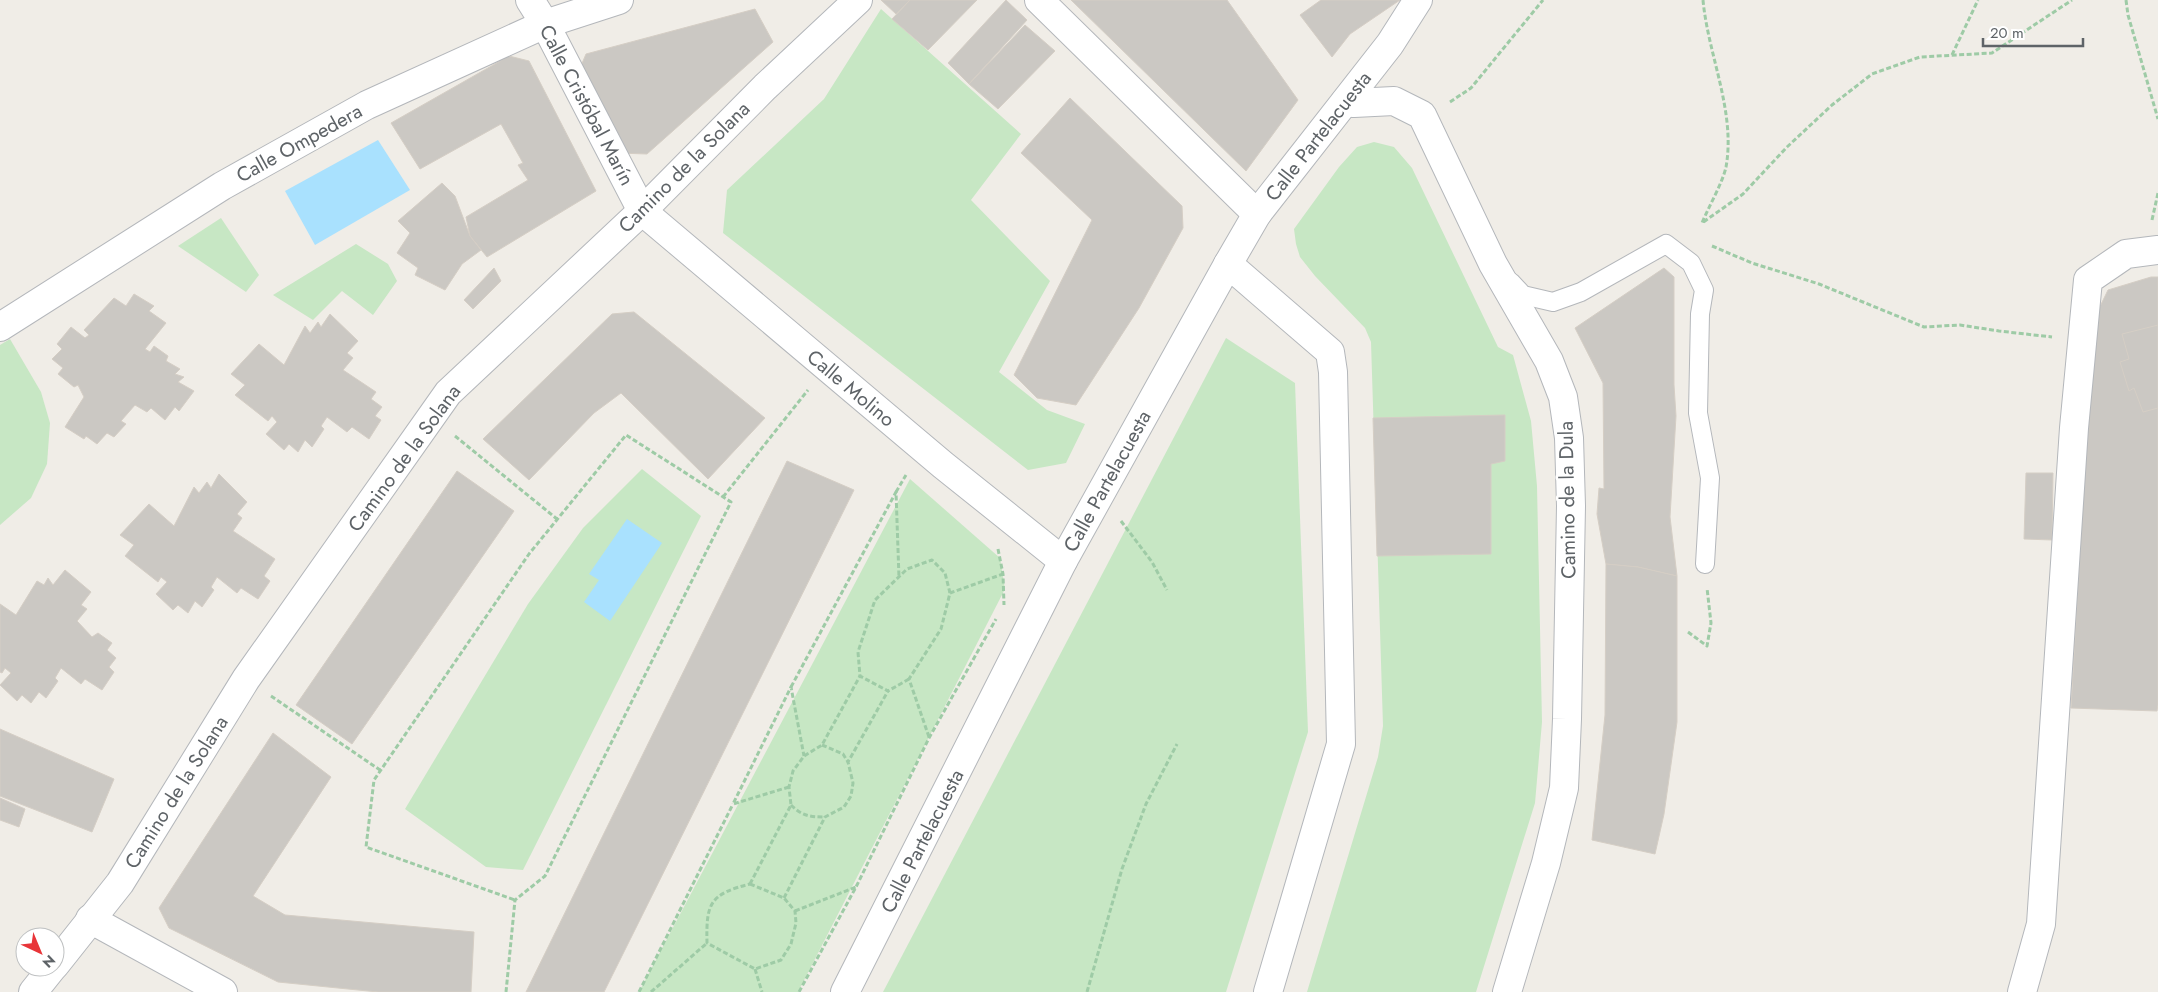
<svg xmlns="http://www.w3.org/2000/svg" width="2158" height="992" font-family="Jost,sans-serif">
	<rect width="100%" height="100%" fill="#f0ede7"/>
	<g fill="#c7e7c4">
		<path d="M881 9 1021 134 971 200 1050 281 999 372 1047 410 1085 424 1066 463 1028 470 723 233 727 190 824 99Z"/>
		<path d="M1374 142 1394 147 1412 168 1498 347 1513 355 1531 421 1537 486 1542 722 1535 803 1476 992H1307L1378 757 1383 726 1371 342 1365 328 1315 276 1300 257 1296 244 1294 229 1339 167 1357 147Z"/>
		<path d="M221 218 259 275 246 292 178 246Z"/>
		<path d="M356 244 388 264 397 281 373 315 342 291 313 320 273 295Z"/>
		<path d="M1226 338 1295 383 1308 732 1226 992H883Z"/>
		<path d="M10 339 41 392 50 423 47 464 31 498 0 525V345Z"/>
		<path d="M642 469 701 516 523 870 486 867 405 809 528 604 583 528Z"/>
		<path d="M910 479 1000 558 1005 589 798 992H639Z"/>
	</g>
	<g fill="#a9e1fe">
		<path d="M378 140 410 190 315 245 285 191Z"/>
		<path d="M627 519 662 543 610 621 584 602 599 580 589 574Z"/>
	</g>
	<g fill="#cbc8c3" stroke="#d5cec5">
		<path d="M881 0H910L896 14Z"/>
		<path d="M910 0H977L928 50 892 19Z"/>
		<path d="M1006 0 1027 20 969 84 948 63Z"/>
		<path d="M1071 0H1227L1298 100 1246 171Z"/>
		<path d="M1321 0H1400L1350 34 1332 57 1300 15Z"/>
		<path d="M755 9 773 42 647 154 619 153 578 73 586 54Z"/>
		<path d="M1025 25 1055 51 998 109 969 84Z"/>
		<path d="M509 56 529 61 596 191 487 257 470 236 466 217 528 180 518 165 523 163 501 124 420 169 391 123Z"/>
		<path d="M1070 98 1182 206 1183 228 1139 308 1076 405 1037 398 1014 375 1092 220 1021 153Z"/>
		<path d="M442 183 455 196 470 236 481 250 462 264 445 290 415 275 418 268 397 253 410 233 398 221Z"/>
		<path d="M494 268 501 281 473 309 464 300Z"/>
		<path d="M1664 268 1674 277V385L1676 416 1670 517 1677 576 1638 567 1606 564 1597 514 1599 488 1604 489 1603 383 1575 328Z"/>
		<path d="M2151 277H2158V705L2157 711 2071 708 2093 321 2108 290Z"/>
		<path d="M134 294 154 306 149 311 166 323 145 349 150 352 154 346 168 356 166 361 180 369 175 374 184 377 178 382 194 391 179 411 175 407 165 420 151 408 147 412 135 405 121 421 126 424 114 437 107 433 97 444 86 436 84 439 65 427 84 397 78 385 74 387 58 374 63 368 52 359 62 349 57 344 71 327 85 338 89 335 84 330 114 298 126 306Z"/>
		<path d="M634 312 765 418 708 479 621 393 594 413 529 480 483 439 612 314Z"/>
		<path d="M330 314 358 341 347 353 353 358 343 370 376 392 371 399 382 407 375 416 381 420 369 439 352 427 347 432 327 417 321 426 324 429 312 447 305 440 298 452 289 444 284 450 266 434 277 422 272 416 268 421 235 395 245 385 231 374 259 344 284 365 305 326 310 333 318 322 321 327Z"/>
		<path d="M2158 325V408L2143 412 2134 388 2129 391 2120 362 2129 359 2122 334Z"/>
		<path d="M1505 415V461L1491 464V554L1377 556 1373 418Z"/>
		<path d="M787 461 854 490 604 992H526Z"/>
		<path d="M457 471 514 511 352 744 296 705Z"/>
		<path d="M2026 473H2053L2052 540 2024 539Z"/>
		<path d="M219 474 247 502 237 514 242 518 233 531 275 559 264 576 270 581 258 599 241 588 237 593 217 577 211 587 214 590 202 607 195 601 188 613 178 605 173 610 156 594 167 582 161 577 158 582 125 556 134 545 120 535 149 504 174 526 194 487 199 493 207 482 211 488Z"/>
		<path d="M1606 564 1638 567 1677 576V722L1664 814 1655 854 1592 840 1605 715Z"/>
		<path d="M65 570 91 592 81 605 87 609 77 621 92 637 98 633 112 643 107 650 116 658 109 667 114 672 102 690 85 679 81 684 61 668 55 678 58 681 46 698 39 692 31 703 22 695 17 701 0 685 11 673 5 668 2 673 0 672V604L16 615 37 581 44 585 48 578 53 585Z"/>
		<path d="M0 729 114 779 92 832 0 796Z"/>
		<path d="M273 733 331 777 253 896 285 915 474 932 471 992H378L278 982 169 928 159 908Z"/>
		<path d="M0 798 25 809 19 827 0 820Z"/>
	</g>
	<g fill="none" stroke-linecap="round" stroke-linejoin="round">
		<defs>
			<path id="service" d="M1511 282 1523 295 1553 302 1581 292 1666 244 1691 263 1704 290 1700 314 1698 413 1710 478 1705 564"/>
			<g id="minor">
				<path d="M530 0 545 24 642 211 943 465 1063 561"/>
				<path d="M1039 0 1257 214"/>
				<path d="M1345 102 1354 103 1394 101 1422 115 1493 264 1549 361 1563 397 1569 438 1571 506 1567 719 1564 788 1546 863 1507 992"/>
				<path d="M1228 264 1330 352 1333 372 1341 744 1268 992"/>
				<path d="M0 327 222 186 367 105 545 24 619 0"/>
				<path d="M90 919 223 992"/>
				<path d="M55 965 120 883 246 679 448 393 642 211 765 87 858 0"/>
				<path d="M33 992 53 967"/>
				<path d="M845 992 1063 561 1228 264 1257 214 1390 44 1418 0"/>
				<path d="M2022 992 2041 924 2074 428 2088 280 2126 254 2158 250"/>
			</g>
		</defs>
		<use href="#service" stroke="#b4b7bb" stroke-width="20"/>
		<use href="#minor" stroke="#b4b7bb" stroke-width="30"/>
		<g stroke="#9ecba6" stroke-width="3" stroke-dasharray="5 2.5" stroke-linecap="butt">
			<path d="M1703 0C1708 55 1736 112 1726 167 1723 182 1708 208 1702 223L1743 194 1787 147 1832 105 1872 74 1920 57 1992 53 2072 0"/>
			<path d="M2126 0 2128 15 2158 119"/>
			<path d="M1952 55 1978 0"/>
			<path d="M1450 102 1471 88 1543 0"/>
			<path d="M2152 220 2158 193"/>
			<path d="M1712 246 1752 263 1819 284 1924 327 1960 325 1999 331 2052 337"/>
			<path d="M455 436 557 519"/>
			<path d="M896 492 906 475"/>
			<path d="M723 497 808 390"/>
			<path d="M1121 521 1152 562 1167 590"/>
			<path d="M998 549 1003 574 1004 605"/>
			<path d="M1688 632 1707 646 1711 623 1707 588"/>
			<path d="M909 679 888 691 860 676 858 652 875 600 907 569 932 560 945 573 950 593"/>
			<path d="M791 687 896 492 899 578"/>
			<path d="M271 696 380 770"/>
			<path d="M929 737 909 679 941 629 950 593 1003 574"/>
			<path d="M822 745 843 754 848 762"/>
			<path d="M789 787 733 804 791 687 804 756"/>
			<path d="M791 805C802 816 810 817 825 817"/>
			<path d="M750 884 784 898 795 911 796 923 791 944 781 960 755 969 707 943C706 903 710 894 750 884Z"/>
			<path d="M750 884 791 805 789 787 793 771 804 756 822 745 860 676"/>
			<path d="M784 898 825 817 844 807 851 796 853 783 848 762 888 691"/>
			<path d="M795 911 856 887"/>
			<path d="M755 969 762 992"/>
			<path d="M506 992 515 900 545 876 731 502 626 435 529 554 374 780 366 847 515 900"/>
			<path d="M639 992 733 804"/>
			<path d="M651 992 707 943"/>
			<path d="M799 992 856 887 929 738 996 619"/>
			<path d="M1087 992 1122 869 1146 804 1177 744"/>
		</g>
		<use href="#service" stroke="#fff" stroke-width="18"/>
		<use href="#minor" stroke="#fff" stroke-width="28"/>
	</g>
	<g text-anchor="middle" stroke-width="5" stroke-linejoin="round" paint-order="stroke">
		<g font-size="20" fill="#5e6367" stroke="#fff">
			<text transform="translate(587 105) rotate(62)" y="7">Calle Cristóbal Marín</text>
			<text transform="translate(1318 136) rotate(-52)" y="7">Calle Partelacuesta</text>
			<text transform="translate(299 143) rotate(-29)" y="7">Calle Ompedera</text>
			<text transform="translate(684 167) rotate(-45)" y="7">Camino de la Solana</text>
			<text transform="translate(851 388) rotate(40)" y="7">Calle Molino</text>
			<text transform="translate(404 458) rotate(-54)" y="7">Camino de la Solana</text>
			<text transform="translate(1107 481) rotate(-61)" y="7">Calle Partelacuesta</text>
			<text transform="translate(1567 500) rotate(-91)" y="7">Camino de la Dula</text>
			<text transform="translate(176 792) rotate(-58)" y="7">Camino de la Solana</text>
			<text transform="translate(922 841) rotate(-63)" y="7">Calle Partelacuesta</text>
		</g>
	</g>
	<g transform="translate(40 952) rotate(136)"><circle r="24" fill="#ffffff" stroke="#bfc1c2"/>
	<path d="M0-4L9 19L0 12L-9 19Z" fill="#e83539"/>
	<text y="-8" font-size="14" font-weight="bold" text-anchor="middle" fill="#5e6367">N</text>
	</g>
	<path d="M1983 38v8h100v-8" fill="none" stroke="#5e6367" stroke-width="2.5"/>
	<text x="1990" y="38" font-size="15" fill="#5e6367" stroke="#ffffff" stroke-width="4" paint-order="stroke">20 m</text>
</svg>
